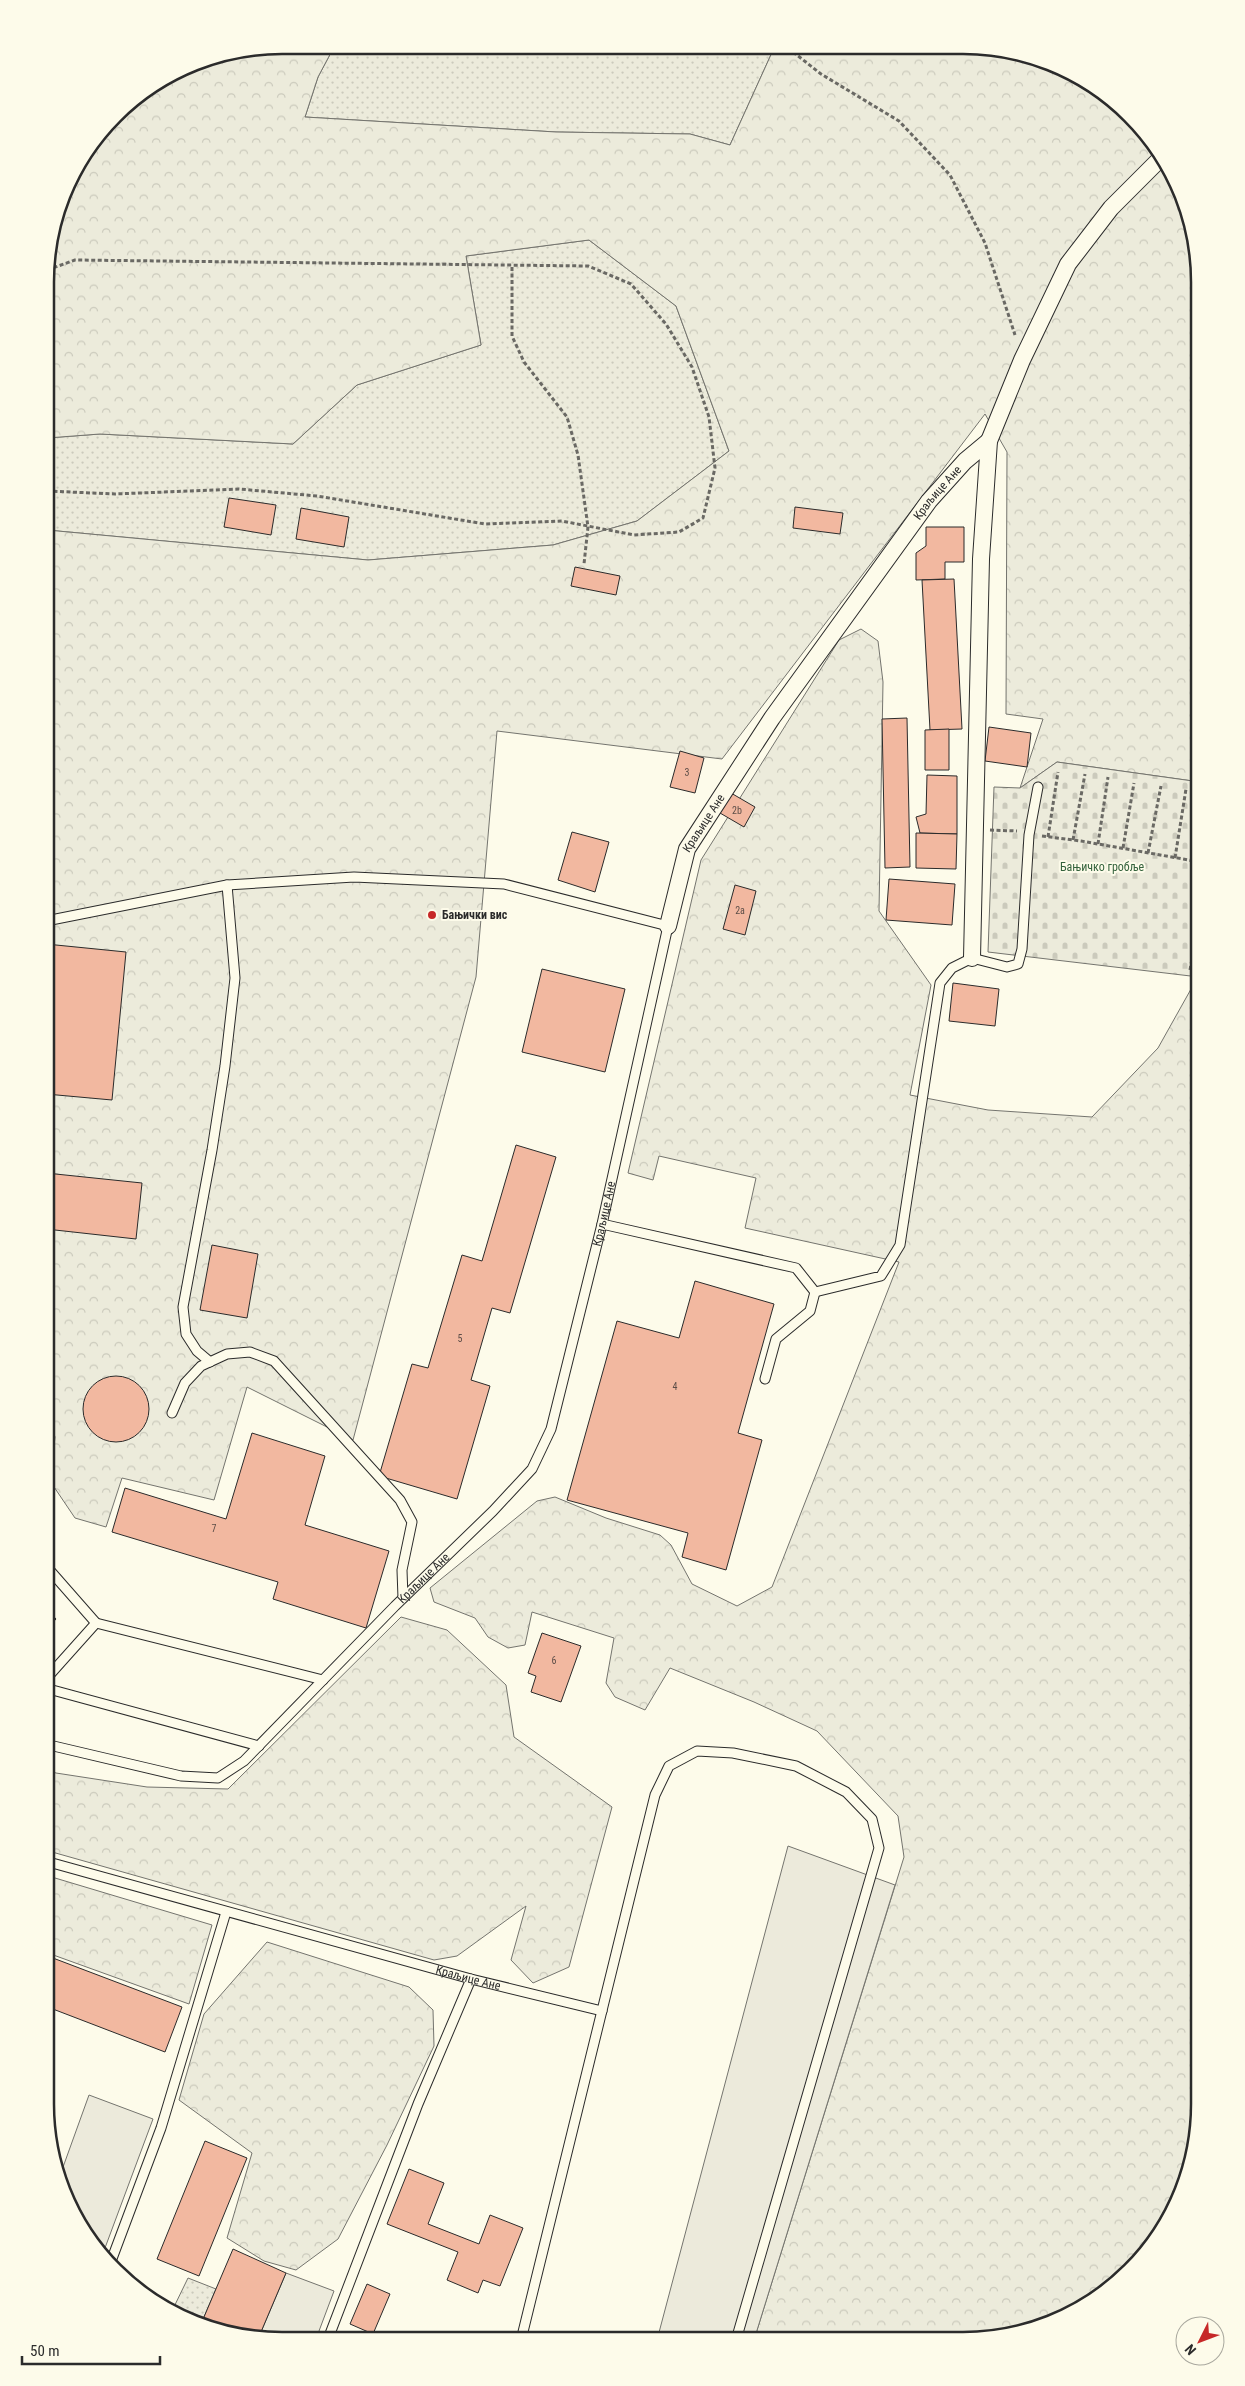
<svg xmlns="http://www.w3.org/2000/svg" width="1245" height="2386" font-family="'Roboto Condensed',sans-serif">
	<defs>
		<pattern id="grass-dots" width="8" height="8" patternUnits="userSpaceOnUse" patternTransform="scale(1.25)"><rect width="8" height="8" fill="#ecebdb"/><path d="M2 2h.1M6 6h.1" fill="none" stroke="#cbcabc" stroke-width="1.8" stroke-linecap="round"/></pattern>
		<pattern id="forest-crowns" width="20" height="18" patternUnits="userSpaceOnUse" patternTransform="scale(1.25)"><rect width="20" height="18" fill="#ecebdb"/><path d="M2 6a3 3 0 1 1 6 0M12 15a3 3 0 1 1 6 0" fill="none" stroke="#cbcabc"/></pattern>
		<pattern id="cemetery-stones" width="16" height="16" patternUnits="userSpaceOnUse" patternTransform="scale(1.25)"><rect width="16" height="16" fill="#ecebdb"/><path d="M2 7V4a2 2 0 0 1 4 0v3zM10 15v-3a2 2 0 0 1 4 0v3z" fill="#cbcabc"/></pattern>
	</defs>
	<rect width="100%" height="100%" fill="#fdfbea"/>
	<g fill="url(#grass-dots)" stroke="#74746e">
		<path d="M335 45 774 48 730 145 690 134 556 132 305 117 318 77Z"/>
		<path d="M589 240 676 306 729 451 637 521 553 545 368 560 47 530V438L100 434 293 444 357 385 481 345 466 256Z"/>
		<path d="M188 2278 216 2289 201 2324 171 2313Z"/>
	</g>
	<g fill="url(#forest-crowns)" stroke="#74746e">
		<path d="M281 45H335L318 77 305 117 556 132 690 134 730 145 774 48 1010 49 1068 69 1119 103 1160 150 1188 206 1200 281V782L1057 762 1020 788 1043 719 1006 714 1007 452 985 414 722 759 497 731 476 977 353 1440 247 1387 214 1500 122 1478 106 1527 75 1518 50 1481 55 1437 46 1408 47 530 368 560 553 545 637 521 729 451 676 306 589 240 466 256 481 345 357 385 293 444 100 434 47 438V251L69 177 125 104 191 63Z"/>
		<path d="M861 629 878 641 883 682 879 911 931 985 910 1095 988 1110 1092 1117 1158 1048 1200 973 1199 2120 1182 2195 1151 2249 1095 2301 1039 2329 964 2341 754 2340 904 1857 898 1816 817 1731 754 1702 670 1668 645 1710 615 1697 606 1683 614 1638 532 1612 525 1645 508 1648 488 1637 475 1618 434 1602 430 1588 537 1501 555 1497 606 1518 660 1535 671 1545 692 1584 737 1606 772 1587 899 1262 745 1228 756 1178 659 1156 653 1180 628 1173 701 860 839 640Z"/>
		<path d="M401 1617 447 1630 506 1685 514 1737 612 1807 569 1967 533 1983 511 1960 526 1906 457 1956 434 1960 45 1850V1769L56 1773 147 1787 228 1789Z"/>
		<path d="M45 1875 212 1925 189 2004 45 1952Z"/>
		<path d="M267 1942 409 1987 433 2010 434 2046 387 2145 338 2239 296 2270 264 2261 227 2238 252 2153 179 2100 204 2014Z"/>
	</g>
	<path fill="url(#cemetery-stones)" stroke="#74746e" d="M1057 762 1200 782 1199 977 988 952 994 787 1020 788Z"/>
	<g fill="#eceadb" stroke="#74746e">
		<path d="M788 1846 895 1885 754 2340H657Z"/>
		<path d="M89 2095 153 2119 102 2256 85 2236 58 2181Z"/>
		<path d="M286 2273 334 2291 316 2339H258Z"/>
	</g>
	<g fill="#f2b8a0" stroke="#2b2b2b">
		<path d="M229 498 276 505 271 535 224 527Z"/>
		<path d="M795 507 843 513 840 534 793 528Z"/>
		<path d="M301 508 349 517 344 547 296 539Z"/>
		<path d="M926 527H964V562H945V579L916 580V553L926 546Z"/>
		<path d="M575 567 620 576 616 595 571 586Z"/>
		<path d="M954 579 962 729 930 730 922 580Z"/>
		<path d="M907 718 910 867 885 868 882 719Z"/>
		<path d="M989 727 1031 733 1027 767 985 761Z"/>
		<path d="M949 729V770H925V730Z"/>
		<path d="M680 751 704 758 695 793 670 787Z"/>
		<path d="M927 775 957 776V834L920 833 916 817 926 814Z"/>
		<path d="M731 793 755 807 744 827 720 813Z"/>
		<path d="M572 832 609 842 595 892 558 880Z"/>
		<path d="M916 833 957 834 956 869 916 868Z"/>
		<path d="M889 879 955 884 952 925 886 920Z"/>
		<path d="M735 885 756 891 745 935 723 929Z"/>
		<path d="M46 944 126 952 112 1100 46 1094Z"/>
		<path d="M542 969 625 989 605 1072 522 1052Z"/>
		<path d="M953 983 999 989 995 1026 949 1021Z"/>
		<path d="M516 1145 556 1157 510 1313 492 1308 471 1380 490 1386 457 1499 379 1476 412 1364 428 1368 462 1255 482 1261Z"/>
		<path d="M46 1173 142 1183 136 1239 46 1229Z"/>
		<path d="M212 1245 258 1254 247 1318 200 1310Z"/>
		<path d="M695 1281 774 1304 738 1433 762 1440 726 1570 682 1557 688 1533 567 1500 617 1321 679 1338Z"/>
		<circle cx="116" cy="1409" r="33"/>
		<path d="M252 1433 325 1456 305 1525 389 1551 366 1628 273 1599 278 1582 112 1532 125 1488 226 1519Z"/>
		<path d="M46 1608 56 1619 46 1630Z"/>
		<path d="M542 1633 581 1646 561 1702 531 1692 536 1676 528 1673Z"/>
		<path d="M45 1955 182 2007 165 2052 45 2006Z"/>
		<path d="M205 2141 247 2158 199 2276 157 2259Z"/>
		<path d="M409 2169 444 2183 428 2224 479 2244 490 2215 523 2228 500 2286 483 2280 478 2293 447 2280 458 2252 387 2224Z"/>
		<path d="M233 2249 286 2273 258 2339H250L201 2324Z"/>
		<path d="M367 2284 390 2294 373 2334 350 2324Z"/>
	</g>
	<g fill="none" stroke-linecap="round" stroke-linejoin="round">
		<defs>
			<g id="service">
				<path d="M602 1224 796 1268 815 1292 810 1311 776 1339 765 1379"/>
				<path d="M815 1292 881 1276 900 1245 940 983 952 968 972 958 1007 967 1018 964 1022 949 1029 835 1038 787"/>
				<path d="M210 1362 197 1351 186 1334 183 1307 212 1150 225 1066 235 978 227 885"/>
				<path d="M172 1413 185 1383 201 1366 227 1354 250 1352 274 1361 400 1500 412 1522 402 1570 403 1598"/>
				<path d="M96 1623 323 1680"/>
				<path d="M45 1680 96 1623 46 1566"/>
				<path d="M45 1688 259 1746"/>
				<path id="s1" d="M45 1744 181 1776 218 1778 244 1761 395 1606 493 1511 532 1469 551 1429 602 1224 668 926 504 884 354 877 227 885 46 921"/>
				<path id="s2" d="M45 1861 471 1979 602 2011"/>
				<path d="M110 2264 161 2128 226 1912"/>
				<path d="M328 2339 418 2104 471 1979"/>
				<path d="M521 2340 655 1795 669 1766 697 1751 733 1753 796 1766 846 1792 872 1819 879 1848 736 2340"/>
			</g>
			<g id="minor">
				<path id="s3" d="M668 926 687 849 772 718 929 501 965 461 989 441"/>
				<path d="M972 958 981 559 989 441 1022 360 1068 264 1111 208 1163 156"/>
			</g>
		</defs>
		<use href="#service" stroke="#2b2b2b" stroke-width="11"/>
		<use href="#minor" stroke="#2b2b2b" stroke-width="18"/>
		<g stroke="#6a6964" stroke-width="3" stroke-dasharray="4 2.5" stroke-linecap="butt">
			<path d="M788 48 821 74 899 121 950 175 985 243 1015 335"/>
			<path d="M512 267V336L524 362 567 417 578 455 588 527 584 564"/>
			<path d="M47 491 115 494 239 489 317 496 485 524 562 521 634 535 679 532 703 518 715 468 709 417 692 367 666 324 631 284 588 266 75 260 47 270"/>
			<path d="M990 830 1017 831"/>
			<path d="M1042 836 1081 841 1200 862"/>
			<path d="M1048 837 1058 772"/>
			<path d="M1073 840 1085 774"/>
			<path d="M1098 844 1108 777"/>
			<path d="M1123 848 1134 783"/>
			<path d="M1148 853 1161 786"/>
			<path d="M1175 858 1186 789"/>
			<path d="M1190 970 1200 914"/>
		</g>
		<use href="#service" stroke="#fdfbea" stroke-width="9"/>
		<use href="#minor" stroke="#fdfbea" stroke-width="16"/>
	</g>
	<circle fill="#c62828" stroke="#fdfbea" stroke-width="2" cx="432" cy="915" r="5"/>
	<g text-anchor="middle" stroke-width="4" stroke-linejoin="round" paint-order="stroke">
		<g font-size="10" fill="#5d4e48">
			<text x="687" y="776">3</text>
			<text x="737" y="814">2b</text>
			<text x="740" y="914">2a</text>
			<text x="460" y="1342">5</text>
			<text x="675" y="1390">4</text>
			<text x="214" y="1532">7</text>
			<text x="554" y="1664">6</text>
		</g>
		<g font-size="12" fill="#2b2b2b" stroke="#fdfbea">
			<text dy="4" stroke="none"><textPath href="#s3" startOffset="515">Краљице Ане</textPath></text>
			<text dy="4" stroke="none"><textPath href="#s3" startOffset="110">Краљице Ане</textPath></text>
			<text dy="4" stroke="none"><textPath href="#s1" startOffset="884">Краљице Ане</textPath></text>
			<text dy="4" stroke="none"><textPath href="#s1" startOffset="464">Краљице Ане</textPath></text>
			<text dy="4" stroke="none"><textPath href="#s2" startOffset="439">Краљице Ане</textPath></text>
		</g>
		<g font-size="12" fill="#34623c" stroke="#fdfbea">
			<text x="1102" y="871">Бањичко гробље</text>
		</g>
		<g font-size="12" font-weight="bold" fill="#2b2b2b" stroke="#fdfbea" text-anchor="start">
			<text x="442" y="919">Бањички вис</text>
		</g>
	</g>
	<path d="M0 0H1245V2386H0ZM282 54H963A228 228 0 0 1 1191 282V2104A228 228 0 0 1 963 2332H282A228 228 0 0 1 54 2104V282A228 228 0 0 1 282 54Z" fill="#fdfbea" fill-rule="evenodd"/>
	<path fill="none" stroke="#2b2b2b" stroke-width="2.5" d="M282 54H963A228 228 0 0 1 1191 282V2104A228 228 0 0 1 963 2332H282A228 228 0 0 1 54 2104V282A228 228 0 0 1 282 54Z"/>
	<g transform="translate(1200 2341) rotate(228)"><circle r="24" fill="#fdfbea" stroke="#a9a89e"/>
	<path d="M0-4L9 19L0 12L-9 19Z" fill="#c62828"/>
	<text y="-8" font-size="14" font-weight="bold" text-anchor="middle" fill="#2b2b2b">N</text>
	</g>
	<path d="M22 2356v8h138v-8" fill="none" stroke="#2b2b2b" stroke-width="2.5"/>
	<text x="30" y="2356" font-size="15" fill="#2b2b2b" stroke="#fdfbea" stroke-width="4" paint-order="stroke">50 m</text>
</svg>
